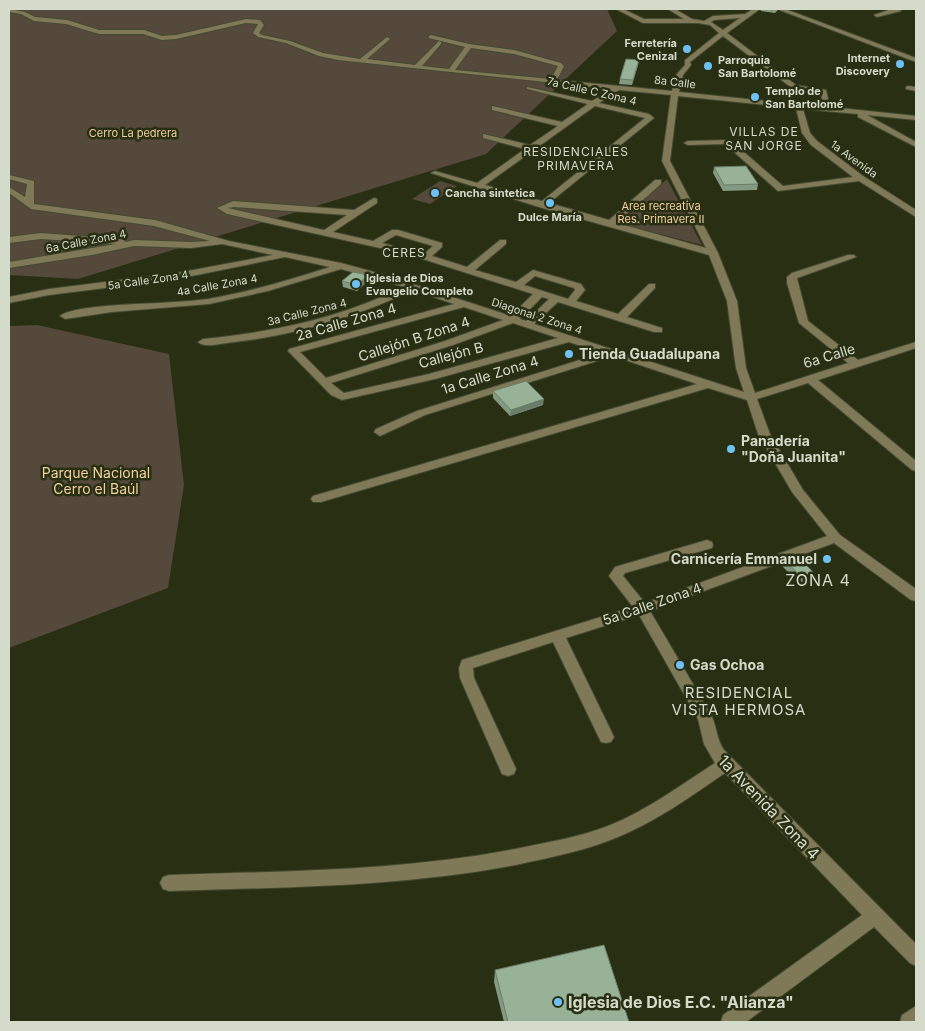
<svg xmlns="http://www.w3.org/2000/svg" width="925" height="1031" font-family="Inter,sans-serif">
	<rect width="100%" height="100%" fill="#282f13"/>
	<g fill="#54493a">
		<path d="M9 9H607L617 31 486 154 78 279 9 275Z"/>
		<path d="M667 179 702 245 617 223Z"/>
		<path d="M440 181 457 186 430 204 412 199Z"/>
		<path d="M37 325 169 354 184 485 168 588 9 648V326Z"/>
	</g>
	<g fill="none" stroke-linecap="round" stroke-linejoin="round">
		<defs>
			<g id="minor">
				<path d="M9 9 25 12 35 17 67 20 99 30H144L162 36 176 35 246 19 260 20 264 25 259 33 262 35 290 41 323 53 360 59 387 37 390 39 389 40 367 59 415 65 439 41 441 42V44L422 66 449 69 465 47 429 38V36L431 35 469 44 514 50 561 63 564 66 557 80 672 91 677 74 685 65V60L719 33 710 25 698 23H643L616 9H623L644 19H684L668 9H675L692 19 704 21 713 16 745 14 753 9H760L727 33 796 85 826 90 830 107 916 116V120L867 115 916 142V147L858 117V114L803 109 810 133 817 141 863 176 916 210V217L859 181 778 191 725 144 688 145 684 143 688 141 730 140 783 186 853 177 811 145 802 133 796 108 678 96 670 161 718 253 737 301 746 368 755 393 848 363 799 323 787 283V277L792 273 848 255H854L856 257 797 278 808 321 858 360 916 342V348L818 380 916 461V471L912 470 808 383 757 399 770 434 803 490 840 535 916 589V601L911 600 834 543 650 611 710 713C717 725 716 739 724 750L916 944V966L910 963 874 927 746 1022H721L723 1015 862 915 725 773C691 796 657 821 618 837 587 850 553 857 520 864 404 887 286 887 169 891L163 889 160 883 163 877 169 875C286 871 404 871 520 848 549 842 580 837 608 826 646 811 681 785 715 763L704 744 698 719 639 615 566 638 614 737 611 742 606 743 601 742 553 642 473 668 474 678 516 769 514 774 508 776 502 774 460 678 459 668 462 660 633 607 609 576 615 567 707 540 712 542 713 545 712 548 625 573 623 576 645 603 827 536 792 492 758 434 747 400 708 388 321 502H313L311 499 313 496 697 384 613 356 425 415 380 436 374 432 376 429 417 411 602 353 569 342 435 379 342 400 331 395 288 351 289 349 454 304 413 290C354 318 292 336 227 343 219 344 204 348 198 342L203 339C274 332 340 318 404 287L341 269 268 291 209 304 112 312 65 319 60 316C70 307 120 305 135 304 159 303 184 302 208 299 249 292 290 280 330 267L285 257 177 279 49 295 9 303V297L49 289 177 273 273 255 222 244 191 248 134 246 92 255 9 268V262L116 244 41 239 9 243V237L41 233 122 239 126 242 134 240 191 242 210 241 154 226 31 209 9 193V187L25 197 27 184 9 179V175L34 181V204L155 220 229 241 341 263 385 275 511 316 533 294 407 254 227 214 217 208 233 201 354 210 374 198 377 199V203L333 232 373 241 392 230H398L442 243V247L432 256 467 267 500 240H506V244L475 270 516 282 533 270 581 284 585 290 576 301 618 314 649 284H655V288L627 317 662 328V332H654L558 302 534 324 744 392 736 368 727 301 709 255 539 207 431 173 435 171 477 183 525 149 483 138V134L530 145 558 126 492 110V106L562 122 588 104 527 89V87L592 101 611 89 338 60 319 56 286 43 258 37 253 33 258 24 246 23 176 39 162 40 143 34H99L66 24 34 21 21 14 9 12ZM740 18 723 30 711 22 714 20ZM723 36 792 88 821 93 823 107 679 92 683 75 691 65 690 62ZM471 48 514 54 558 66 551 79 455 70ZM619 90 671 95 662 161 706 248 617 223 661 184V180H655L609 220 549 203 654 118 649 114 599 103ZM595 106 645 118 542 201 485 185ZM234 207 347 215 324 230 228 208ZM396 235 433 246 424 254 382 243ZM535 276 574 288 575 290 568 299 524 285ZM542 297 549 299 526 321 520 319ZM464 307 503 320 445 341 326 378 300 352ZM513 323 558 338 429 374 344 393 331 383 453 345Z"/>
				<path d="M777 9H785L916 58V62Z"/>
				<path d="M892 9H899L901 11 877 17 874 15Z"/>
				<path d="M908 86 916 87V91L906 89V87Z"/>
				<path d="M916 1006V1022H900L902 1015Z"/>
			</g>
		</defs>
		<use href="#minor" stroke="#444b30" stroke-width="2"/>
		<use href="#minor" fill="#7f7958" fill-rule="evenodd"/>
	</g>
	<g fill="#839982">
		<path d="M760 9H778L777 11 775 13 761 11Z"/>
		<path d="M638 65 632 85 619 84 620 79Z"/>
		<path d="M714 167 758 184 757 190 723 191 713 173Z"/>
		<path d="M368 275V281L357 291 343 287 342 281Z"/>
		<path d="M493 391 543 405 510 416 493 398Z"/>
		<path d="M784 559 812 580 800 584 782 566Z"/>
		<path d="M495 970 629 1022H504L494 982Z"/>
	</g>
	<g fill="#6a7d6a">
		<path d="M639 60 638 65 632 85 633 80Z"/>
		<path d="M368 275V281L357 291V285Z"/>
		<path d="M544 399 543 405 510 416 511 410Z"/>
		<path d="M814 573 812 580 800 584 802 578Z"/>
	</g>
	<g fill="#98b297" stroke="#6a7d6a">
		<path d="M626 59 639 60 633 80 620 79Z"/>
		<path d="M746 166 758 184 724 185 714 167Z"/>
		<path d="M353 272 368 275 357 285 342 281Z"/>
		<path d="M526 381 544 399 511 410 493 391Z"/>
		<path d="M796 555 814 573 802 578 784 559Z"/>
		<path d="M604 945 629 1022H508L495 970Z"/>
	</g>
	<g fill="#6dc2f3" stroke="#282f13" stroke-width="2">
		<circle cx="687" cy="49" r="5"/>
		<circle cx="900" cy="64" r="5"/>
		<circle cx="708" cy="66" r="5"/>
		<circle cx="755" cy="97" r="5"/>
		<circle cx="435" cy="193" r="5"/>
		<circle cx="550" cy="203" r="5"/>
		<circle cx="356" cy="284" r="5"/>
		<circle cx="569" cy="354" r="5"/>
		<circle cx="731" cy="449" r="5"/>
		<circle cx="827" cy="559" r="5"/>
		<circle cx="680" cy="665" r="5"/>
		<circle cx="558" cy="1002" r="5"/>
	</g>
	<g text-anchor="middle" stroke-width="5" stroke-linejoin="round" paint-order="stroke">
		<g font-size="11" font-weight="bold" fill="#d5dbca" stroke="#282f13" text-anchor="start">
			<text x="677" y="47" text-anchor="end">Ferretería<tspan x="677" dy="13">Cenizal</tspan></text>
			<text x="890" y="62" text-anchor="end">Internet<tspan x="890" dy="13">Discovery</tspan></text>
			<text x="718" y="64">Parroquia<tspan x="718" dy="13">San Bartolomé</tspan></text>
			<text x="765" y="95">Templo de<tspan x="765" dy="13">San Bartolomé</tspan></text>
			<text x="445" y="197">Cancha sintetica</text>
			<text x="550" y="221" text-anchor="middle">Dulce María</text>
			<text x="366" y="282">Iglesia de Dios<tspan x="366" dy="13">Evangelio Completo</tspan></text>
		</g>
		<g font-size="11" fill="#d5dbca" stroke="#282f13">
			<text transform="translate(675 82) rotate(7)" y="4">8a Calle</text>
			<text transform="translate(592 91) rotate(13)" y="4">7a Calle C Zona 4</text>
			<text transform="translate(854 159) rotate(36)" y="4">1a Avenida</text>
			<text transform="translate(86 241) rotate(-11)" y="4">6a Calle Zona 4</text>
			<text transform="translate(148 280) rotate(-8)" y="4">5a Calle Zona 4</text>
			<text transform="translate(217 285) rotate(-10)" y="4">4a Calle Zona 4</text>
			<text transform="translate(307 312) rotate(-14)" y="4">3a Calle Zona 4</text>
			<text transform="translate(537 316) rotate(18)" y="4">Diagonal 2 Zona 4</text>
		</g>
		<g font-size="11" fill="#f3d09d" stroke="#282f13">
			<text x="133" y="137">Cerro La pedrera</text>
			<text x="661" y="210">Area recreativa<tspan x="661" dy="13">Res. Primavera II</tspan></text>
		</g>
		<g font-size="12" letter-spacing="1" fill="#d5dbca" stroke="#282f13">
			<text x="764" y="136">VILLAS DE<tspan x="764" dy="14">SAN JORGE</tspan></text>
			<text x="576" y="156">RESIDENCIALES<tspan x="576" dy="14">PRIMAVERA</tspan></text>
			<text x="404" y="257">CERES</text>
		</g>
		<g font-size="14" fill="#d5dbca" stroke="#282f13">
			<text transform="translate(346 322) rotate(-16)" y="5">2a Calle Zona 4</text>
			<text transform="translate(414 339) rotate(-18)" y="5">Callejón B Zona 4</text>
			<text transform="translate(451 355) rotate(-15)" y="5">Callejón B</text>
			<text transform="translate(829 356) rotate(-17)" y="5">6a Calle</text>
			<text transform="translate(490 375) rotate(-17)" y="5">1a Calle Zona 4</text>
			<text transform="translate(652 604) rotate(-19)" y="5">5a Calle Zona 4</text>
		</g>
		<g font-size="14" font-weight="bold" fill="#d5dbca" stroke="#282f13" text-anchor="start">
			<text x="579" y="359">Tienda Guadalupana</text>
			<text x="741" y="446">Panadería<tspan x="741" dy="16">"Doña Juanita"</tspan></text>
			<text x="817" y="564" text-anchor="end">Carnicería Emmanuel</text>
			<text x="690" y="670">Gas Ochoa</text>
		</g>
		<g font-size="14" fill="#f3d09d" stroke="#282f13">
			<text x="96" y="478">Parque Nacional<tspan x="96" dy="16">Cerro el Baúl</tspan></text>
		</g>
		<g font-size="15" letter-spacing="1" fill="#d5dbca" stroke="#282f13">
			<text x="739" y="698">RESIDENCIAL<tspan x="739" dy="17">VISTA HERMOSA</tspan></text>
		</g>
		<g font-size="16" letter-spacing="1" fill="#d5dbca" stroke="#282f13">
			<text x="818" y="586">ZONA 4</text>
		</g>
		<g font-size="16" fill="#d5dbca" stroke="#282f13">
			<text transform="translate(769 807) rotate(46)" y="6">1a Avenida Zona 4</text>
		</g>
		<g font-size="16" font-weight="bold" fill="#d5dbca" stroke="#282f13" text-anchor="start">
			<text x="568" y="1008">Iglesia de Dios E.C. "Alianza"</text>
		</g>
	</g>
	<rect width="925" height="1031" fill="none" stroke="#d5dbca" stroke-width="20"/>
</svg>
